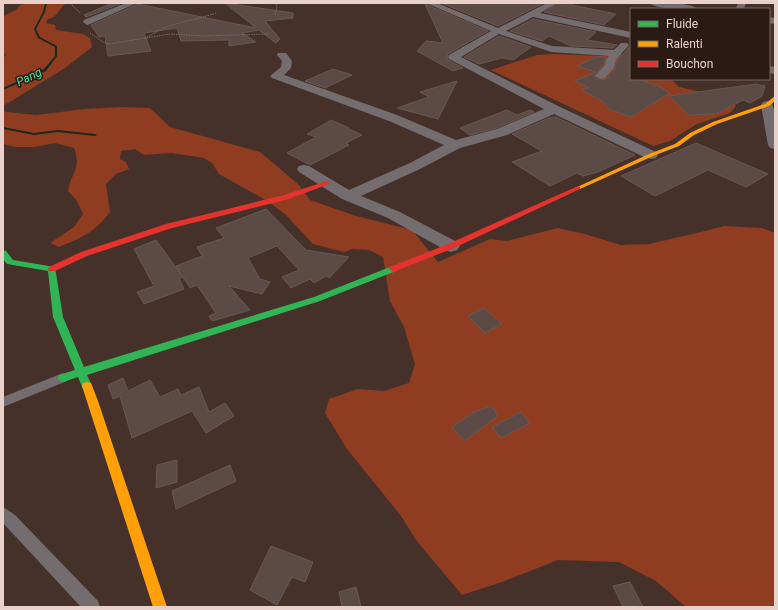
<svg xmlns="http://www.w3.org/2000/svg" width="778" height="610" font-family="Roboto,sans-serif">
	<rect width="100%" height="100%" fill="#46312a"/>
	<g fill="#8f3c20">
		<path d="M27 3H66C57 10 61 15 48 19L46 23 55 25 56 30 83 34 90 38 92 47 65 68 3 106V58L6 54H3V16L16 10 20 5Z"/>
		<path d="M556 54 603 56 624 54 631 79H671L679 87 715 95 736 106 730 113 697 124 670 141 653 146 491 70 537 55Z"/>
		<path d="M121 107 150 108 170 127 260 152 298 184 310 200 356 216 412 230 438 262 490 239 507 241 558 228 585 234 621 245 649 244 705 231 724 226 762 228 775 233V607H686L656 581 619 562 558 560 502 582 462 595 416 540 401 516 347 449 325 413 329 399 358 389 384 391 409 383 415 364 404 327 390 301 383 257 369 250 352 249 344 252 313 244 286 215 269 202 219 174 212 163 204 158 172 153 144 155 135 149 121 151 120 159 126 162 129 169 116 174 106 184 110 212C95 232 81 238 59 247L50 243 74 227 83 214 77 201 68 191C71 171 82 171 74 148L55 143 35 147H16L3 144V110L6 112 36 115 85 109Z"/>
	</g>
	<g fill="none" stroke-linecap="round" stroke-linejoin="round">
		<g fill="#19291f" fill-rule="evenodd">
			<path d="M45 3H47L45 12 36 29 40 37 57 46V56L46 71 3 90V88L44 69 55 56V47L38 38 34 29 43 12Z"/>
			<path d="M3 127 34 133 58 130 95 134 97 135 95 136 58 132 34 135 3 129Z"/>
		</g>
	</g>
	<g fill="#5b4a46" stroke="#6a5754">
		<path d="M112 3H122L86 17 84 15Z"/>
		<path d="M225 3 293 13V18L265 21 280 39 276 43 259 30 242 33 256 42 229 46V40L181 41 177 28 144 33 151 51 108 56 105 36 99 37 91 25 138 4 256 28Z"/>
		<path d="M441 3H544L498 26Z"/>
		<path d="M558 3H572V5L616 14 604 25 544 12Z"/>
		<path d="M425 4 488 31 448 54 447 58 448 60 463 68 453 71 417 51 426 41 443 43Z"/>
		<path d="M533 19 596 32 587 40 617 45 613 48 571 46 549 36 542 41 510 31Z"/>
		<path d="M499 36 531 47 513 60 502 58 479 64 464 57Z"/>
		<path d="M630 46 631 47V79H638L654 85H657L670 93 631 117 609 109 602 101 582 90 589 88 575 81 596 72 577 66 596 57H606L604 64 594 76 600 80 606 79 615 69 617 61Z"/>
		<path d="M333 69 352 75 325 88 305 81Z"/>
		<path d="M457 81 438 119 397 108 429 97 420 92Z"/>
		<path d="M756 84 765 86 762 96 750 103 743 100 716 114 688 115 669 96Z"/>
		<path d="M507 110 517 115 530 110 534 112 497 128 470 135 460 128Z"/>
		<path d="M556 117 614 145 635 155 598 172 583 176 577 173 550 186 512 162 542 151 512 134 549 118Z"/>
		<path d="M331 120 349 128H347L362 135 346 143 349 145 310 165 287 153 316 137 307 134Z"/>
		<path d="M696 143 768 174 746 187 708 170 655 196 621 176Z"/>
		<path d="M266 209 306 250 349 257 329 278 326 276 314 283 310 279 291 288 282 277 299 270 277 246 248 258 260 279 270 282 262 294 229 286 250 310 212 321 209 316 216 313 197 285 190 288 176 266 202 256 197 247 224 238 216 228Z"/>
		<path d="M156 240 183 277 179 278 184 289 144 304 137 292 154 286 134 249Z"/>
		<path d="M484 308 502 324 485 333 468 316Z"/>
		<path d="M123 378 128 391 150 380 160 397 178 389 181 395 199 387 209 412 225 403 234 416 206 433 192 411 132 438 120 396 113 399 108 385Z"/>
		<path d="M492 406 498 416 464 441 452 427 474 412Z"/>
		<path d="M521 412 530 423 501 438 492 427Z"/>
		<path d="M177 460V482L156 488 157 465Z"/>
		<path d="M230 465 236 481 176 509 172 491Z"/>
		<path d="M271 546 313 562 305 582 292 577 277 605 250 590Z"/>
		<path d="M630 582 643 607H623L613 586Z"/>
		<path d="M356 587 361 607H342L339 592Z"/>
	</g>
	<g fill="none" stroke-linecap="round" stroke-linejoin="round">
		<g stroke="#766d6d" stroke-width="1" stroke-dasharray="1.5 1" stroke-linecap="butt">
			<path d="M70 3 80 13"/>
			<path d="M3 4 8 3"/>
			<path d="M275 15 277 7 276 3"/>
			<path d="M90 33 103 42 109 44 170 34 204 36 269 34"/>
			<path d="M145 39C168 22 190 22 216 13"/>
		</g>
		<g fill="#736d70" fill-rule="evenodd">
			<path d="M63 373 67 375 69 378 67 381 3 407V397Z"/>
			<path d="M3 507 15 515 98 601 100 607H81L3 523Z"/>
		</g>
		<g fill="#736d70" fill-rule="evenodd">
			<path d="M126 3H137L90 24 87 25 83 22 84 20Z"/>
			<path d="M426 3H437L498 28 547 3H557L540 13 631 32V38L533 17 506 31 552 46 614 50 621 43H627L629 45 616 60 614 68 605 78 601 79 595 76 605 65 606 60 609 56 551 52 499 34 461 57 558 106 656 152 658 155 656 158 651 159 646 158 554 114 507 135 460 148 420 169 361 196 400 212 457 242 460 246 457 250 451 252 445 250 388 218 342 199 299 172 297 169 299 166 304 165 309 166 349 190 410 163 444 145 389 121 272 78 270 76 281 67 282 61 277 55 278 53H286L292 61 291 68 284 75 397 115 456 140 497 129 544 109 449 59 448 57 449 55 491 31Z"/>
			<path d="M649 3C661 3 690 2 698 9 686 9 658 10 649 3Z"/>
			<path d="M738 3H746L744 9H736Z"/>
			<path d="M769 17 775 18V24L769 23Z"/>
			<path d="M769 66 775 67V74L769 73Z"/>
			<path d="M767 101 771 102C778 114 775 136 775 149L770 148 768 145 761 105 763 102Z"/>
		</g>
		<path fill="#30b455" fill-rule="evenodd" d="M3 250 6 251 13 260 55 267 63 317 84 367 314 297 390 267 393 266 397 269 396 271 320 301 87 375 92 386 91 389 87 390 83 389 78 377 63 382 59 381 58 378 59 375 75 370 53 317 48 271 7 264 3 259Z"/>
		<g fill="#ff9f0a" fill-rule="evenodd">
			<path d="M775 96V101L769 106 717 124 694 135 679 146 653 156 580 189H576L575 188 649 154 675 144 690 133 713 122 765 104Z"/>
			<path d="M87 382 91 383 98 401 167 607H153L82 386 83 383Z"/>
		</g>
		<g fill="#e5322d" fill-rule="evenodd">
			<path d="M327 181 329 182V184L289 199 172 228 87 256 55 271H49L48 269 49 267 81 252 166 224 284 195Z"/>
			<path d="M578 186 580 187V189L454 248 396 271 393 272 389 269 390 267 448 244Z"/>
		</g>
	</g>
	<g text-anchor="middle" stroke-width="3" stroke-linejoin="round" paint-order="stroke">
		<g font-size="12" font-style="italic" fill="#4fdc98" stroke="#2b1a14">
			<text transform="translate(29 77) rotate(-26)" y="4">Pang</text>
		</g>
	</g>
	<rect width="778" height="610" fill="none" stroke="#e9d0c8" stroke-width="8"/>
	<rect x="630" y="8" width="140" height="72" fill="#2b1a14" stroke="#77635c"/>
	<rect x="638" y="21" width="20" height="6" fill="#30b455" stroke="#77635c"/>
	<text x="666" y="28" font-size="12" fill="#e9d0c8">Fluide</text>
	<rect x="638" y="41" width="20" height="6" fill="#ff9f0a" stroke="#77635c"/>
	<text x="666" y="48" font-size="12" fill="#e9d0c8">Ralenti</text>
	<rect x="638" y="61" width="20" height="6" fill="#e5322d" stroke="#77635c"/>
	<text x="666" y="68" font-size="12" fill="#e9d0c8">Bouchon</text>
</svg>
